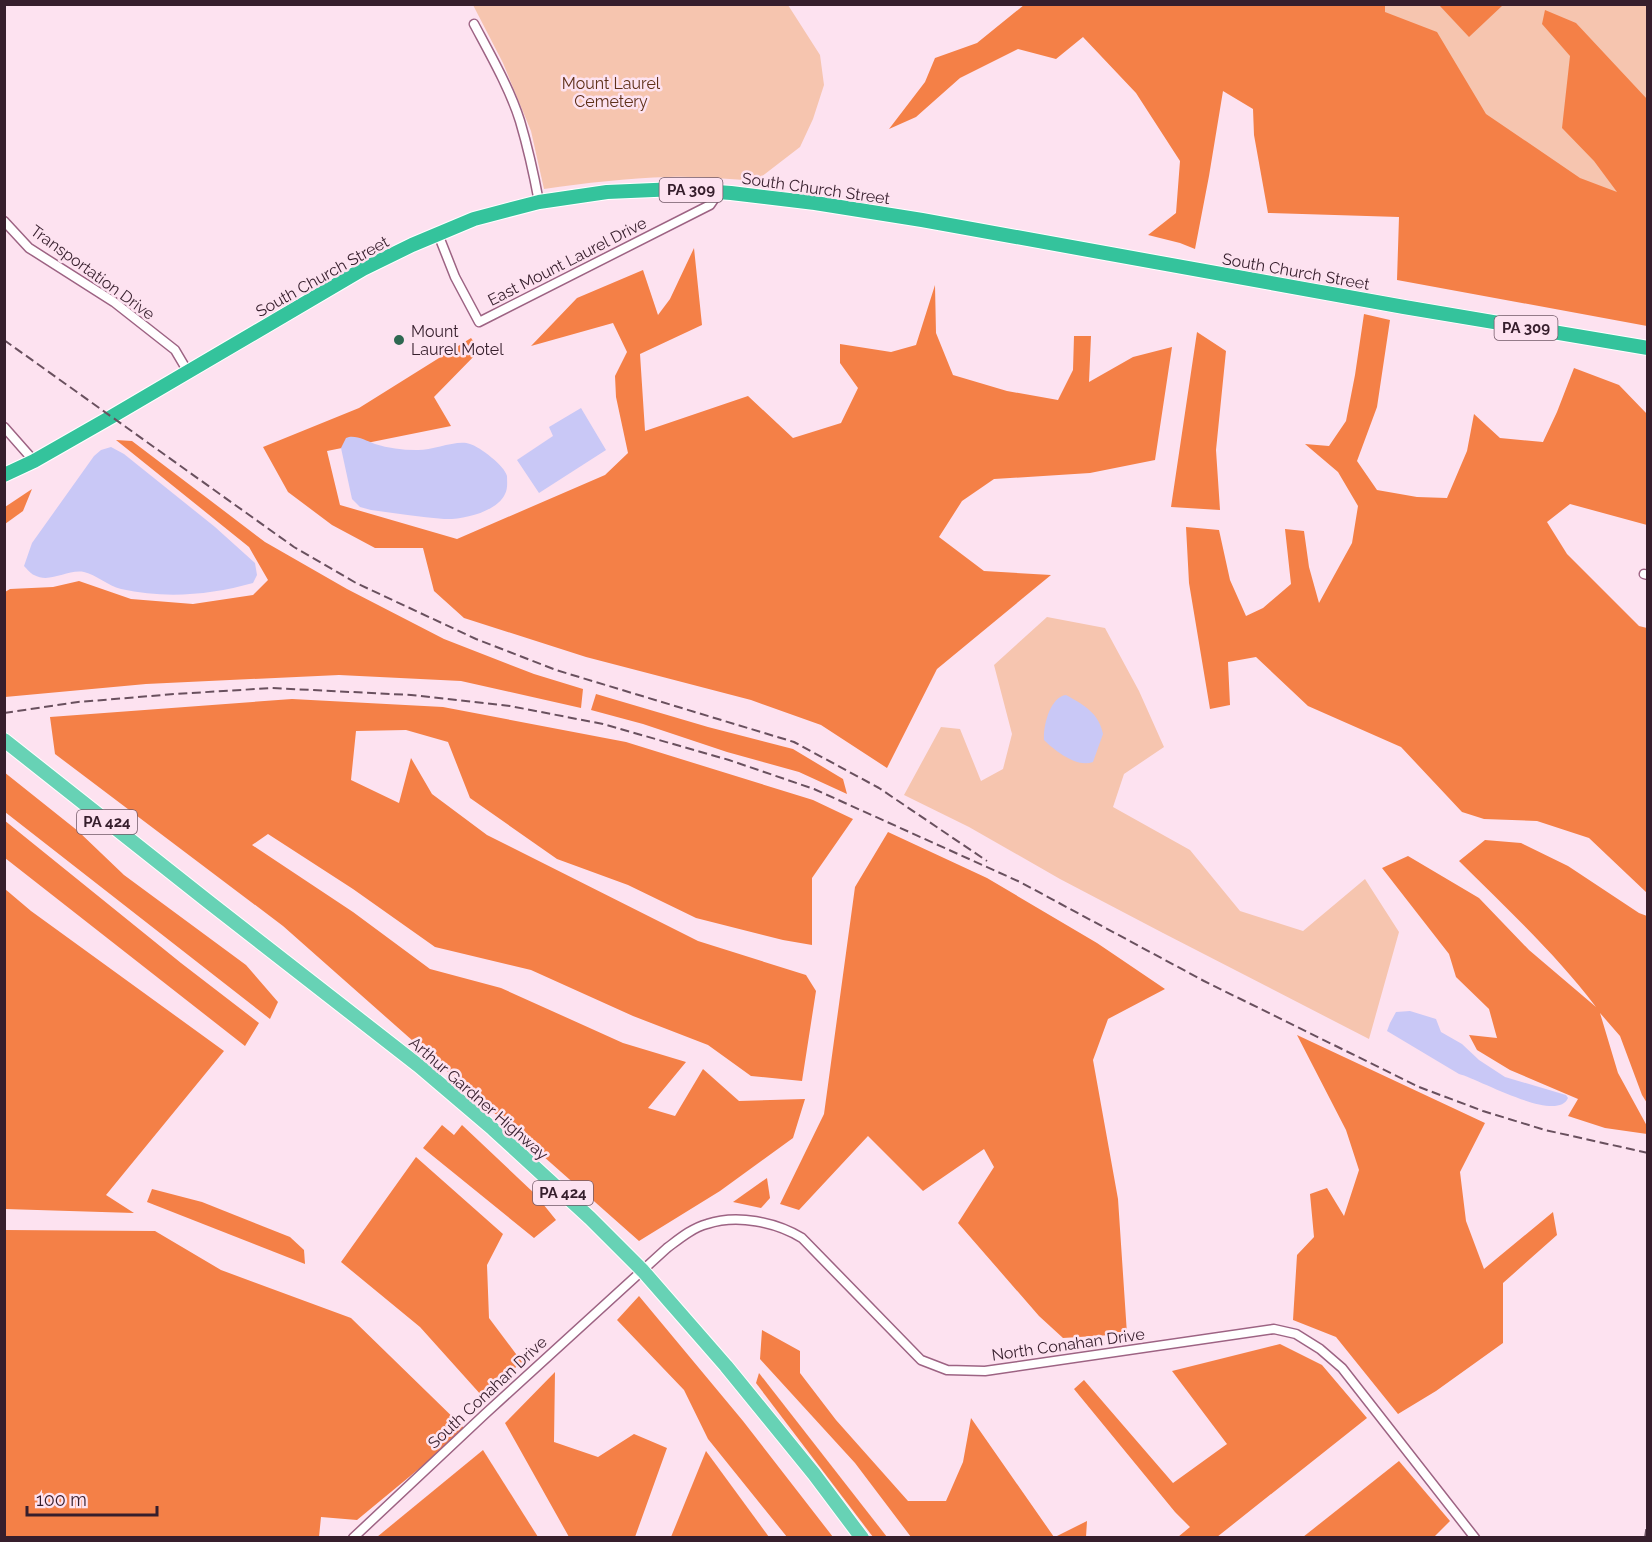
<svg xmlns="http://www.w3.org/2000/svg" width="1652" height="1542" font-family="Raleway,sans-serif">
	<rect width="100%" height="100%" fill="#fde2f0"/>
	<g fill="#f6c5af">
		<path d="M473 5H788L820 55 824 85 813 119 800 147 756 181C727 179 698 176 669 177 627 178 586 183 544 189L531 131 503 63Z"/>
		<path d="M1372 5H1647V197L1589 206 1469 115Z"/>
		<path d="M1047 617 1105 628 1139 691 1164 747 1124 774 1113 807 1190 850 1240 911 1303 931 1365 879 1399 932 1369 1039 1163 933 1060 879 969 827 904 795 941 727 960 729 981 781 1003 769 1012 734 994 665Z"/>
	</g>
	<g fill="#f48047">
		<path d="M1024 5H1385V12L1437 32 1486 114 1580 178 1617 192 1594 161 1562 128 1570 56 1542 24 1545 10 1576 23 1647 99V326L1397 280 1399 217 1268 213 1254 135 1253 109 1223 91 1209 176 1195 249 1180 243 1148 235 1176 213 1180 161 1136 93 1083 37 1056 59 1018 49 960 78 916 117 889 129 925 82 935 58 977 43Z"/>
		<path d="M1439 5H1503L1469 37Z"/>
		<path d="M694 248 702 325 640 354 645 431 748 396 793 438 841 423 858 388 840 363V344L891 352 916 345 935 285 936 333 953 375 1007 391 1058 400 1073 370 1074 336H1091L1089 382 1133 357 1172 347 1155 460 1090 473 994 479 962 501 939 537 984 571 1051 575 937 669 887 768 821 725 751 700 586 657 464 618 434 591 423 548H375L332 525 288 492 263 447 359 408 471 338 480 350 434 397 451 426 327 451 340 505 457 539 605 475 628 453 616 397 615 376 627 352 613 323 531 346 577 298 643 270 658 315 670 299Z"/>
		<path d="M1364 314 1390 320 1377 407 1357 461 1377 490 1417 497 1447 498 1467 451 1474 414 1500 438 1543 442 1557 412 1574 368 1619 385 1647 414V525L1570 504 1547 522 1567 554 1639 626 1647 628V893L1589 838 1537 821 1484 819 1462 812 1401 747 1308 706 1256 657 1228 662 1230 705 1210 709 1189 583 1186 527 1219 530 1230 580 1246 616 1263 608 1291 584 1285 529 1304 531 1309 567 1319 603 1352 543 1358 506 1338 472 1305 444 1329 446 1346 421 1355 375Z"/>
		<path d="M1197 332 1226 351 1216 450 1220 510 1171 507Z"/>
		<path d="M116 440 132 441 265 542 347 589 444 639 534 674 583 689 581 708 461 681 339 675 146 684 5 697V592L10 589 53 587 79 581 131 599 193 604 253 595 268 580 249 547Z"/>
		<path d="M32 489 23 511 5 524V507Z"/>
		<path d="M596 694 708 727 793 749 843 779 847 794 799 772 727 752 643 724 591 710Z"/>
		<path d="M292 699 443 707 626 742 813 800 853 819 812 878V945L783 940 696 918 628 885 557 859 470 798 448 742 406 730 356 731 351 780 399 803 411 758 432 794 487 835 698 941 806 975 816 991 802 1081 751 1076 708 1045 633 1016 531 970 435 947 353 889 268 834 252 845 353 912 430 969 501 988 623 1043 686 1062 648 1108 675 1116 703 1069 739 1101 805 1099 793 1138 720 1191 639 1241 283 926 55 754 50 717Z"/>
		<path d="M4 772 78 831 124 875 246 965 278 1002 270 1019 5 812Z"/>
		<path d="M4 820 181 963 259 1023 245 1046 5 858Z"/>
		<path d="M888 832 987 878 1097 943 1165 989 1108 1019 1093 1060 1118 1199 1127 1334 1063 1338 1039 1316 958 1223 994 1167 984 1149 923 1191 868 1136 799 1210 780 1204 824 1114 855 887Z"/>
		<path d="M1485 840 1521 843 1568 866 1639 913 1647 916V1103L1642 1095 1620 1036 1600 1013 1618 1073 1647 1126V1134L1605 1128 1568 1116 1578 1099 1510 1070 1477 1050 1469 1035 1497 1038 1489 1009 1456 977 1449 954 1382 868 1408 856 1479 898 1529 950 1596 1007C1556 954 1506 908 1459 861Z"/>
		<path d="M5 889 31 911 224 1051 106 1195 134 1213 5 1209Z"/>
		<path d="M1297 1035 1485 1123 1460 1172 1466 1221 1484 1269 1553 1212 1557 1235 1503 1283V1343L1436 1391 1398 1414 1336 1337 1293 1320 1297 1255 1314 1237 1310 1194 1327 1188 1344 1216 1359 1170 1346 1130Z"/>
		<path d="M442 1125 454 1135 462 1125 535 1194 556 1220 534 1238 423 1148Z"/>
		<path d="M416 1157 503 1234 487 1265 489 1318 522 1362 482 1396 420 1327 341 1262Z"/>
		<path d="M767 1178 770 1198 761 1208 733 1202Z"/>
		<path d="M152 1189 202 1202 290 1237 304 1250 305 1264 147 1202Z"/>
		<path d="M5 1230 155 1231 221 1270 351 1318 466 1430 357 1520 321 1517 319 1537 5 1538Z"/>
		<path d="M639 1296 743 1421 833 1537H787L708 1439 684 1390 617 1320Z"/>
		<path d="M762 1330 800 1351V1373L836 1420 908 1501H946L963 1462 971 1418 1054 1537H911L855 1463 760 1359Z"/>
		<path d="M1280 1344 1322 1365 1367 1418 1217 1537H1178L1190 1527 1175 1512 1074 1389 1084 1380 1173 1483 1227 1444 1172 1371Z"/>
		<path d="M555 1372 554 1442 598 1457 634 1434 667 1448 635 1537H569L505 1423Z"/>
		<path d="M759 1373 887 1537H873L756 1383Z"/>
		<path d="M483 1450 538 1537H377Z"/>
		<path d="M706 1451 769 1537H671Z"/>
		<path d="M1399 1461 1450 1521 1434 1537H1303Z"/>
		<path d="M1087 1521 1086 1537H1055Z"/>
	</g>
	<g fill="#c9c8f6">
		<path d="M581 408 606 450 539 493 517 460 553 436 549 427Z"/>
		<path d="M349 437C359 436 366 441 375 444 388 448 402 450 416 450 432 451 457 439 470 444 480 447 505 466 507 476 507 481 508 489 505 494 497 512 462 520 444 519 420 517 395 513 371 510L360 507 352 499 341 448 346 438Z"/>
		<path d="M111 447 124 454 215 527 255 563 257 575 253 583C210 595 166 599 121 589 108 586 97 575 84 572 67 569 50 584 34 575 31 574 27 569 24 566L32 543 94 456 101 450Z"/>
		<path d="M1066 695C1084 705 1099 713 1103 734L1093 762C1077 768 1055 751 1044 740 1043 726 1050 697 1066 695Z"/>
		<path d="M1410 1011 1436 1019 1441 1032 1462 1044 1479 1060 1505 1077 1566 1095 1568 1098C1557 1124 1479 1079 1459 1074L1387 1031 1390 1023 1396 1012Z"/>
	</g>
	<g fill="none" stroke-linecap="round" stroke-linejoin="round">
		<defs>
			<g id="minor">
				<path d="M474 24C490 54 510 89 520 121 528 148 534 175 539 202"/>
				<path d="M4 221 29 248 114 302 175 350 188 372"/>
				<path d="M438 234 455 277 479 322 710 205 719 192"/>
				<path d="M4 427 34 461"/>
				<path d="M1644 574 1648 575"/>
				<path d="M353 1538 485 1414 667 1248C679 1239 692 1228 707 1224 737 1214 776 1222 802 1238L921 1360 947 1370 985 1371 1274 1329 1296 1334 1320 1349 1342 1368 1475 1538"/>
			</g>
			<path id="primary" d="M4 740 210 903 419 1066 493 1129 590 1218 643 1271 726 1366 814 1474 862 1538"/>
			<path id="trunk" d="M4 475 34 461 111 417 363 269 412 245 474 219 539 202 607 192 677 189 731 193 815 203 922 220 1404 307 1648 348"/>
		</defs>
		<use href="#minor" stroke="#9d6383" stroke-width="11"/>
		<use href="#primary" stroke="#fff" stroke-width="16"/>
		<use href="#trunk" stroke="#fff" stroke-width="16"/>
		<use href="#minor" stroke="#fff" stroke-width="8"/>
		<use href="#primary" stroke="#67d2b5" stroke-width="14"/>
		<use href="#trunk" stroke="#34c39c" stroke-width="14"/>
		<g stroke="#69505e" stroke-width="2" stroke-dasharray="9 4.5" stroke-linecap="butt">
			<path d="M4 340 294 547 356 583 476 639 556 670 794 742 879 788 987 861"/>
			<path d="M4 713 78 702 175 694 272 688 411 695 510 706 603 724 729 760 814 789 1020 882 1204 981 1419 1087 1483 1111 1545 1130 1648 1153"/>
			<path d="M1645 1538 1648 1517"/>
		</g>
	</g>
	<circle fill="#2e6851" stroke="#fde2f0" stroke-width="2" cx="399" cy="340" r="6"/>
	<g text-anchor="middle" stroke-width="5" stroke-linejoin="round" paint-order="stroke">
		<g fill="#fde2f0" stroke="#725967" stroke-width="1.5">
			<rect x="659.5" y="178" width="63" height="24" rx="4.5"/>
			<rect x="1494.5" y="316" width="63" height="24" rx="4.5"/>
			<rect x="77" y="810" width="60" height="24" rx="4.5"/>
			<rect x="533" y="1181" width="60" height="24" rx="4.5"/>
		</g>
		<g font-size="15" font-weight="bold" fill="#361e2c">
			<text x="691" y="195">PA 309</text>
			<text x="1526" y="333">PA 309</text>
			<text x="107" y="827">PA 424</text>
			<text x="563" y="1198">PA 424</text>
		</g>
		<g font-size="16" fill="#5e3019" stroke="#fde2f0">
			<text x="611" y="89">Mount Laurel<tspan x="611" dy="18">Cemetery</tspan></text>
		</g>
		<g font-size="16" fill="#361e2c" stroke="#fde2f0">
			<text transform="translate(816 188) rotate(8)" y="6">South Church Street</text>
			<text transform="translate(567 261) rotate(-27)" y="6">East Mount Laurel Drive</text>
			<text transform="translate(1296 271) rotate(10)" y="6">South Church Street</text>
			<text transform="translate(93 272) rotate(36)" y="6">Transportation Drive</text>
			<text transform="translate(322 276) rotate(-29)" y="6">South Church Street</text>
			<text transform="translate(479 1098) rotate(41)" y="6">Arthur Gardner Highway</text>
			<text transform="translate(1068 1344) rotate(-8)" y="6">North Conahan Drive</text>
			<text transform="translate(487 1392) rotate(-43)" y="6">South Conahan Drive</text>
		</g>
		<g font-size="16" fill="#361e2c" stroke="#fde2f0" text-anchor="start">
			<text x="411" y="337">Mount<tspan x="411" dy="18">Laurel Motel</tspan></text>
		</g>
	</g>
	<rect width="1652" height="1542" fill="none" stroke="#361e2c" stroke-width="12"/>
	<path d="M27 1506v9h130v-9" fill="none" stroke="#361e2c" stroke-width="3"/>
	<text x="36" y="1506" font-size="18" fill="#361e2c" stroke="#fde2f0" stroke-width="4.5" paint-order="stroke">100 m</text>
</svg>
